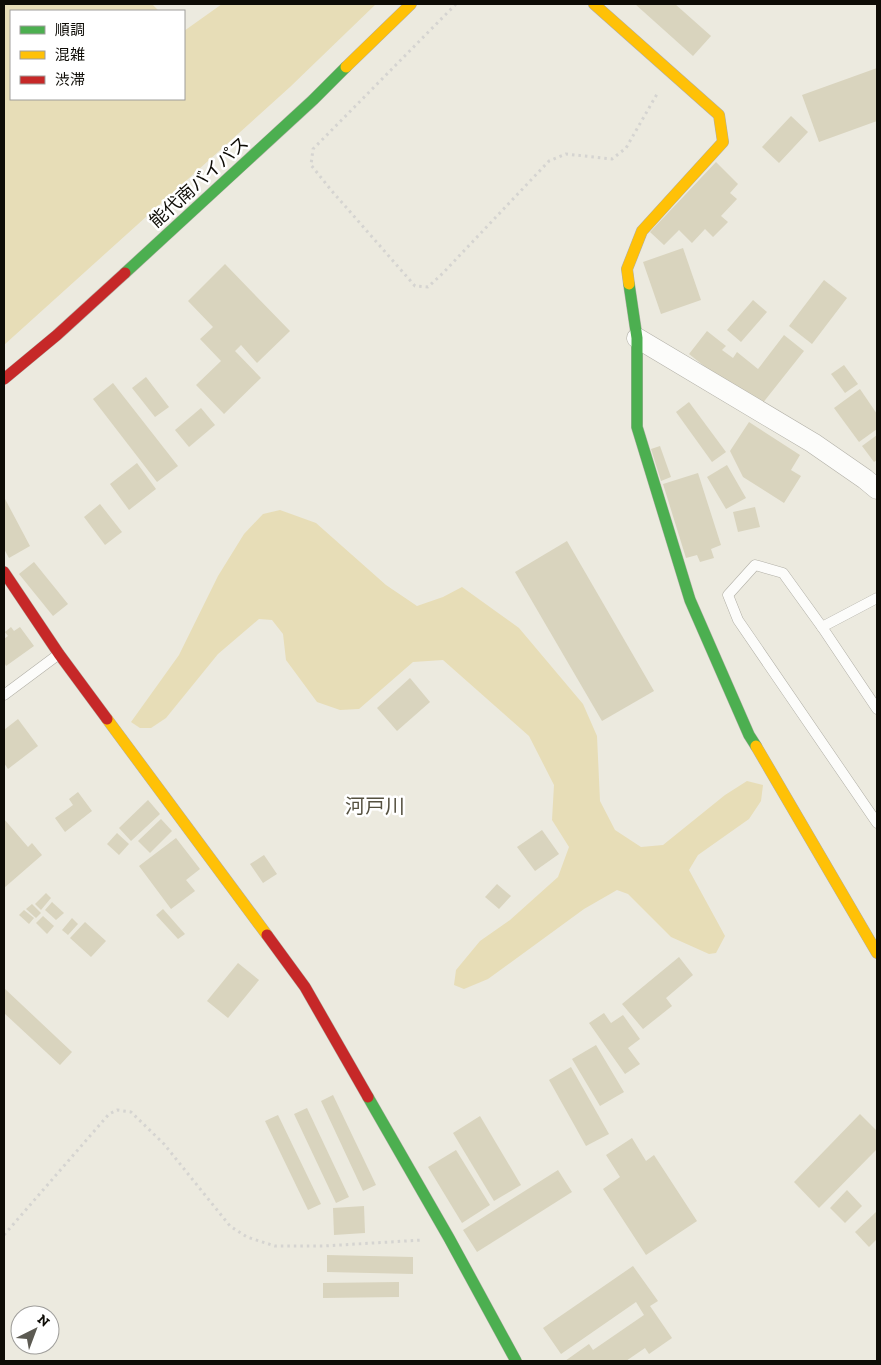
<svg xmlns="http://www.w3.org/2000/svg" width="881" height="1365" font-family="'Zilla Slab','Noto Sans JP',serif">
	<rect width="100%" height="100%" fill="#eceadf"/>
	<g fill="#e7ddb7">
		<path d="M4 4H152L159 11H11V99H184V31L222 4H376L290 87 4 345Z"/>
		<path d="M280 510 316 523 386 585 417 606 443 597 462 587 519 628 583 704 597 736 600 801 615 830 641 847 663 845 725 795 747 781 763 785 761 801 749 819 698 855 689 870 725 936 716 953 709 954 671 937 628 894 617 890 584 909 488 979 464 989 454 985 456 970 480 941 510 920 558 877 569 847 552 820 554 785 529 736 443 660 413 662 359 709 340 710 317 702 286 660 283 634 272 620 259 619 218 654 166 718 151 728H140L131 722 179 655 218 576 244 534 263 514Z"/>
	</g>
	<g fill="#d9d4be">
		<path d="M635 4H675L711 36 693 56Z"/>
		<path d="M877 68V121L819 142 802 95Z"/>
		<path d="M791 116 808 132 779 163 762 147Z"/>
		<path d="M716 162 738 184 730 193 737 199 721 216 728 222 713 237 705 229 692 243 679 230 664 245 650 232Z"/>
		<path d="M683 248 701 300 661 314 643 262Z"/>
		<path d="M225 264 290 331 257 363 241 345 235 351 261 378 224 414 196 385 221 361 200 339 213 327 188 301Z"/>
		<path d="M824 280 847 298 812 344 789 326Z"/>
		<path d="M753 300 767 312 741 342 727 330Z"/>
		<path d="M707 331 726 346 722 350 733 358 737 352 758 369 784 335 804 351 758 409 689 354Z"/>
		<path d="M844 365 858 384 845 393 831 374Z"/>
		<path d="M146 377 169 407 155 417 132 388Z"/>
		<path d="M113 383 178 466 157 482 93 399Z"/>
		<path d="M860 389 877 414V429L859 442 834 408Z"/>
		<path d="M689 402 726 452 712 462 676 412Z"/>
		<path d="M201 408 215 425 189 447 175 430Z"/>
		<path d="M749 422 800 455 791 470 801 476 784 503 743 477 730 451Z"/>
		<path d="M877 435V460L874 462 862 446Z"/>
		<path d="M660 446 671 477 661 481 651 449Z"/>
		<path d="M137 463 156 489 129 510 110 484Z"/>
		<path d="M727 465 746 498 726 509 707 477Z"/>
		<path d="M698 473 721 545 711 549 714 558 700 562 697 555 686 558 663 484Z"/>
		<path d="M4 497 30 546 9 558 4 549Z"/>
		<path d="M100 504 122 532 105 545 84 517Z"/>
		<path d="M755 507 760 527 738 532 733 512Z"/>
		<path d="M567 541 654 691 602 721 515 572Z"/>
		<path d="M34 562 68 604 53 616 19 574Z"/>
		<path d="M11 627 14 631 20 627 34 646 6 666 4 662V639L8 636 5 632Z"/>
		<path d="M410 678 430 702 397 731 377 708Z"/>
		<path d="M18 719 38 746 8 769 4 763V730Z"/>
		<path d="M78 792 92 811 65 832 55 818 73 805 69 799Z"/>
		<path d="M148 800 160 814 131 841 119 828Z"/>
		<path d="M4 819 28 847 32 843 42 855 4 888Z"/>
		<path d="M161 819 172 831 150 853 138 841Z"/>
		<path d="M542 830 559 854 535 871 517 847Z"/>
		<path d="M117 833 129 844 119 855 107 844Z"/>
		<path d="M176 838 200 869 186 880 195 891 171 909 139 866Z"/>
		<path d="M264 855 277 874 263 883 250 864Z"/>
		<path d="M497 884 511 896 499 909 485 897Z"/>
		<path d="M46 893 51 898 41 910 35 904Z"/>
		<path d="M52 902 64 913 56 920 45 910Z"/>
		<path d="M32 904 41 913 36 918 26 909Z"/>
		<path d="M163 909 185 934 178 939 156 915Z"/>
		<path d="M24 910 34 918 29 924 19 915Z"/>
		<path d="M43 916 54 926 47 934 36 923Z"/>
		<path d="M72 918 78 924 68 935 62 930Z"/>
		<path d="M85 922 106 941 91 957 70 938Z"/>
		<path d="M679 957 693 975 666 998 672 1006 643 1029 622 1004Z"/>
		<path d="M238 963 259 980 228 1018 207 1001Z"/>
		<path d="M4 988 72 1052 60 1065 4 1013Z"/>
		<path d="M604 1013 611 1023 623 1015 640 1039 628 1048 640 1064 625 1074 589 1023Z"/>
		<path d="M596 1045 624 1092 600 1106 572 1059Z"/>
		<path d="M571 1067 609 1134 586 1146 549 1080Z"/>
		<path d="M333 1095 376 1185 363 1191 321 1101Z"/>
		<path d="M307 1108 349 1197 336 1203 294 1114Z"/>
		<path d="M860 1114 877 1131V1149L819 1208 794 1182Z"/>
		<path d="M278 1115 321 1204 308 1210 265 1121Z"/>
		<path d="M480 1116 521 1185 494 1201 453 1133Z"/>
		<path d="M632 1138 646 1161 654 1155 697 1221 646 1255 603 1189 620 1177 606 1155Z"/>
		<path d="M456 1150 490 1205 462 1223 428 1167Z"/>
		<path d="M558 1170 572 1192 477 1252 463 1230Z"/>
		<path d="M847 1190 862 1206 845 1223 830 1208Z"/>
		<path d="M364 1206 365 1233 334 1235 333 1208Z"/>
		<path d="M877 1211V1239L869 1247 855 1232Z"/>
		<path d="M327 1255 413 1257V1274L327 1272Z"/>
		<path d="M633 1266 658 1301 650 1306 672 1338 649 1354 645 1348 626 1361H565L589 1344 593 1350 644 1315 636 1302 561 1354 543 1328Z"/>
		<path d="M399 1282V1297L323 1298V1283Z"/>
	</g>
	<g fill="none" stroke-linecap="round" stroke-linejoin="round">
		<defs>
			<g id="lane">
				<path d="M877 598 822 627 877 709"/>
				<path d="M822 627 783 573 755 565 728 595 738 620 877 823"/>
				<path d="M4 695 59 654"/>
			</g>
			<path id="street" d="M637 338 813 443 865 479 877 489"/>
			<g id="fast">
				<path d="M125 273 313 100 346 67"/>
				<path d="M629 284 637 338V427L690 600 749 735 756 746"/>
				<path d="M368 1097 449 1238 516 1361"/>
			</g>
			<g id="slow">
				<path d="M594 4 719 115 723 142 642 231 627 269 629 284"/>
				<path d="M346 67 411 4"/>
				<path d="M107 719 267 935"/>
				<path d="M756 746 877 953"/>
			</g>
			<g id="jam">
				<path d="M4 379 57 335 125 273"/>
				<path d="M4 572 59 654 107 719"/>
				<path d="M267 935 305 987 368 1097"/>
			</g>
		</defs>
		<use href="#lane" stroke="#b1afa6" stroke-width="11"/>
		<use href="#street" stroke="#b1afa6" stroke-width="21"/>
		<use href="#fast" stroke="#b1afa6" stroke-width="12"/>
		<use href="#slow" stroke="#b1afa6" stroke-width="12"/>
		<use href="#jam" stroke="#b1afa6" stroke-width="12"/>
		<g stroke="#d5d4d1" stroke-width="3" stroke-dasharray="2.5 4" stroke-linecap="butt">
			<path d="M456 4 313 149 311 165 331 190 415 286 428 287 443 273 549 161 566 154 612 159 626 148 657 94"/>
			<path d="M4 1235 109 1114 117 1110 131 1112 164 1144 230 1226 247 1237 275 1246H324L422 1240"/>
		</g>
		<use href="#lane" stroke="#fcfcfa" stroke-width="10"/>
		<use href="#street" stroke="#fcfcfa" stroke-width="20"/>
		<use href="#fast" stroke="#4caf50" stroke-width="11"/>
		<use href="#slow" stroke="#ffc107" stroke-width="11"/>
		<use href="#jam" stroke="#c62828" stroke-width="11"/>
	</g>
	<g text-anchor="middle" stroke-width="5" stroke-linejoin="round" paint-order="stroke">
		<g font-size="18" fill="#0e0c06" stroke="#fff">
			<text transform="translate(199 182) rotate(-42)" y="6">能代南バイパス</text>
		</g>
		<g font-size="20" fill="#555140" stroke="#fff">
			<text x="375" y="813">河戸川</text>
		</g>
	</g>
	<rect width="881" height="1365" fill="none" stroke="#0e0c06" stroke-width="10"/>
	<rect x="10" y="10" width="175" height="90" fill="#ffffff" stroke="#9f9e9b"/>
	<rect x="20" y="26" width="25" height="8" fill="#4caf50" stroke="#9f9e9b"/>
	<text x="55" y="35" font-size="15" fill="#0e0c06">順調</text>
	<rect x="20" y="51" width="25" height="8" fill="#ffc107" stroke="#9f9e9b"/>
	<text x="55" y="60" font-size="15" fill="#0e0c06">混雑</text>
	<rect x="20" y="76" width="25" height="8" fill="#c62828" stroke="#9f9e9b"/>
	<text x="55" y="85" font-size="15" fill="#0e0c06">渋滞</text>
	<g transform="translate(35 1330) rotate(42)"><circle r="24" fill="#ffffff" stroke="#9f9e9b"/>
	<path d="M0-4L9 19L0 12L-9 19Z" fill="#5c5a52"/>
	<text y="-8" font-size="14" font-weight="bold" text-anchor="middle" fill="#0e0c06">N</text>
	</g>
</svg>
